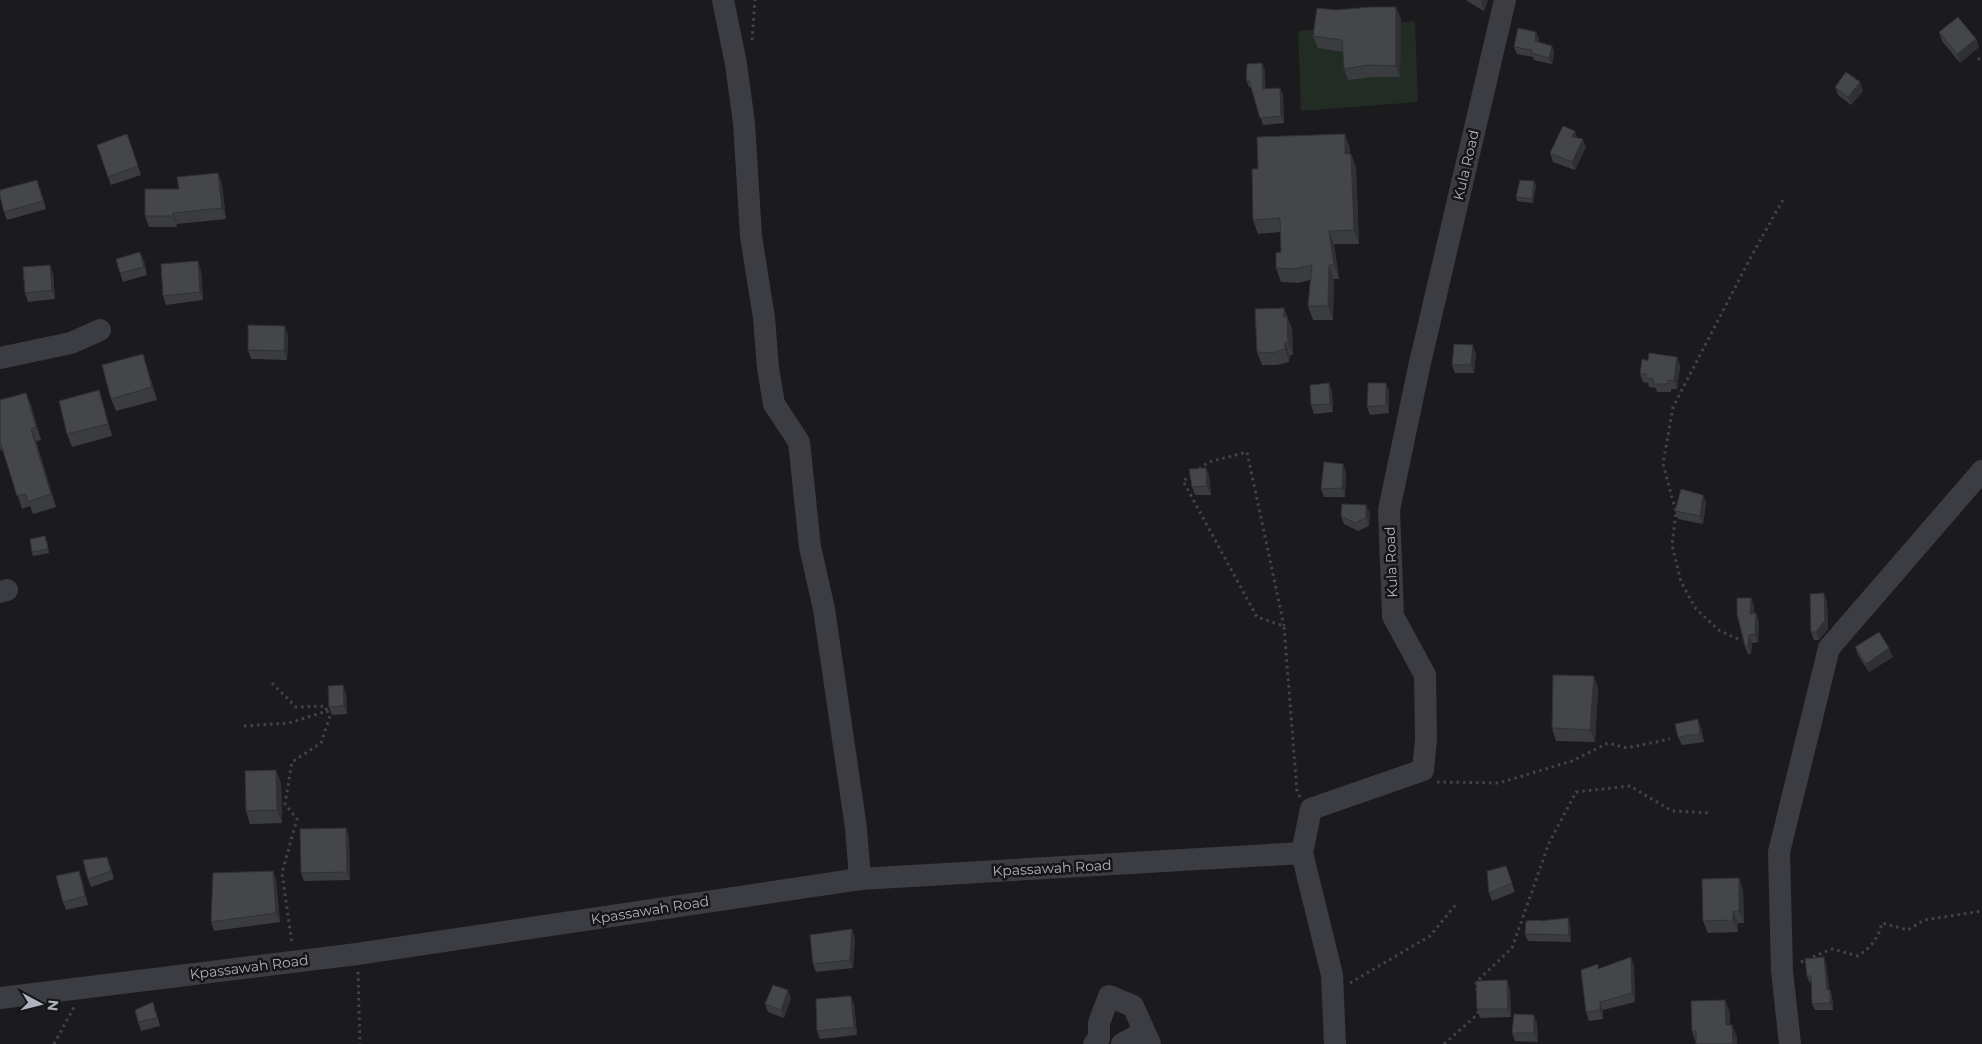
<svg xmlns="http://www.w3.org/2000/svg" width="1982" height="1044" font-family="Montserrat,sans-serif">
	<rect width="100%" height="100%" fill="#1b1b1d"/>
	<path fill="#222b24" d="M1415 21 1418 102 1301 111 1298 31Z"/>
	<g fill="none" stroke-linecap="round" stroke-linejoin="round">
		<g stroke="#424449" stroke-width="3" stroke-dasharray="2.5 4" stroke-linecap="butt">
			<path d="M752 40 755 0"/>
			<path d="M1978 58 1982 62"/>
			<path d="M1199 469 1209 462 1247 452 1284 626"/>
			<path d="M1192 475 1183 481 1257 617 1284 626 1297 792 1300 797"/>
			<path d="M1738 639 1720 631 1696 609 1681 582 1672 545 1676 512 1663 464 1673 407 1752 255 1784 198"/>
			<path d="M272 683 296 707 325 706 327 711"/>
			<path d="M244 726 289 723 327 711 330 716 321 743 292 762 285 804 297 819 282 873 292 944"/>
			<path d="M1437 782 1499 783 1572 761 1608 743 1627 748 1670 739"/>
			<path d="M1801 962 1832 949 1858 956C1871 947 1878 939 1882 923L1908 930 1924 920 1982 911"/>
			<path d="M358 972 360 1044"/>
			<path d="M1350 983 1430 936 1457 903"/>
			<path d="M1477 991 1476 982 1512 948 1549 843 1576 792 1630 786 1672 811 1711 813"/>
			<path d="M54 1044 74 1007"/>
			<path d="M1444 1044 1478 1014V1007"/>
		</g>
		<g stroke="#3c3d42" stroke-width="22">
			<path d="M723 0 736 64 744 123 751 236 764 318 768 368 774 404 799 442 810 547 824 609 856 828 860 879"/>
			<path d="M0 358 71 343 100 330"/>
			<path d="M0 592 7 590"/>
			<path d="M0 998 357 954 860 879 1302 853"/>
			<path d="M1094 1044 1099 1038V1023L1109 996 1133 1006 1150 1044"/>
			<path d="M1122 1044 1144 1032"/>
			<path d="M1335 1044 1332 975 1302 853 1311 809 1423 770 1426 739 1425 675 1393 616 1389 510 1419 367 1505 0"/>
			<path d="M1790 1044 1782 971 1779 852 1829 648 1982 471"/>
		</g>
	</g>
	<g fill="#3b3c40">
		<path d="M1467 0H1488L1484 11 1467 1Z"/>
		<path d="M1396 7 1401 19 1400 77H1374L1348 80 1344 69 1343 52 1318 48 1313 36 1336 10Z"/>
		<path d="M1939 32 1976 39 1979 47 1960 63 1942 41Z"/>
		<path d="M1539 39 1538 42 1552 46 1554 52 1552 64 1534 60 1533 57 1517 54 1514 47Z"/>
		<path d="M1265 71V89L1283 95 1284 123 1263 125 1251 87H1249L1246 80Z"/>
		<path d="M1860 82 1863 91 1851 105 1838 95 1835 87Z"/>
		<path d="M127 134 141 175 111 185 97 145Z"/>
		<path d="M1577 138 1586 147 1575 170 1553 162 1550 153Z"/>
		<path d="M1350 148V154H1351L1356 168 1359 244H1334L1339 279H1334L1333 320H1313L1308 306 1310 280 1298 283 1281 282 1276 268 1281 252 1280 232 1258 234 1253 220 1258 169Z"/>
		<path d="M218 173 222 184 226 219 177 224V227H149L145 216 179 189Z"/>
		<path d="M1536 185 1533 203 1517 201 1516 197Z"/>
		<path d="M40 188 46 209 7 220 4 212Z"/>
		<path d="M140 252 144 261 147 275 123 282 120 273Z"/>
		<path d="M201 270 203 300 166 305 163 296Z"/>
		<path d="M53 273 55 299 28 302 25 293Z"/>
		<path d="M1284 308 1292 329 1293 355H1290L1289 362 1277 365H1262L1257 352Z"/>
		<path d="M288 335 287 360 251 359 248 350Z"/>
		<path d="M1476 354 1474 373H1455L1452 365Z"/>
		<path d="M1677 357 1680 366 1677 389H1671V392H1657L1656 388 1649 387 1648 383 1643 382 1640 374 1648 361Z"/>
		<path d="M147 367 157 400 116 411 111 399Z"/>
		<path d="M99 390 103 403 112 436 72 447 67 434Z"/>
		<path d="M1389 391V413L1370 415 1367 407Z"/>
		<path d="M1332 392 1333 412 1314 414 1311 405Z"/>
		<path d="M26 393 31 405 41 440 36 441 56 507 33 514 30 506 22 509 3 450 1 451 0 447V400Z"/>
		<path d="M1206 468 1209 476 1211 495H1195L1192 487Z"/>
		<path d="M1346 472 1345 497H1324L1321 489Z"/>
		<path d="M1703 495 1706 503 1703 524 1678 519 1675 511Z"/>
		<path d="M1370 513 1369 526 1358 531 1344 524 1341 516Z"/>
		<path d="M47 540 49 553 33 556 32 552Z"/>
		<path d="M1751 598 1754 606V614L1756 613 1759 622 1758 642 1752 643 1751 654H1748L1745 646Z"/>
		<path d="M1827 602 1828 629 1819 640H1814L1811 632Z"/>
		<path d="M1855 647 1893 657 1869 672 1858 655Z"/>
		<path d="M343 685 346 694 347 714 332 715 329 707Z"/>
		<path d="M1598 688 1595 742 1556 741 1552 728Z"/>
		<path d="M1701 728 1704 742 1682 745 1678 737Z"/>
		<path d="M276 770 281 783 282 823 250 824 246 811Z"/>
		<path d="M349 836 350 880 304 881 301 873Z"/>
		<path d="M110 865 114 879 91 887 88 879Z"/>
		<path d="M1506 866 1515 892 1492 901 1489 893Z"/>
		<path d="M273 871 276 880 280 922 214 931 211 922Z"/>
		<path d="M1739 878 1743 891 1744 923H1738V932L1708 933 1703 921Z"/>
		<path d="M82 880 88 905 66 910 63 902Z"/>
		<path d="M1568 918 1570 925 1571 942 1528 941 1525 934 1541 921Z"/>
		<path d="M855 938 853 968 816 972 813 964Z"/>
		<path d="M1598 964 1599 969 1634 966 1635 1002 1603 1010V1019L1589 1021 1586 1012Z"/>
		<path d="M1826 964 1829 990H1830L1832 996 1833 1010H1815L1812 1004V983H1810L1807 976Z"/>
		<path d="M1510 989 1511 1017 1480 1018 1477 1009Z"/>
		<path d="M791 998 784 1018 768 1012 765 1004Z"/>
		<path d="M1725 1000 1730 1013V1025L1737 1037 1696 1044 1692 1031Z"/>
		<path d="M854 1004 857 1035 820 1039 817 1031Z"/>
		<path d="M156 1011 160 1026 141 1031 138 1022Z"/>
		<path d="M1537 1023 1538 1042 1515 1041 1512 1033Z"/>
	</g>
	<g fill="#303134">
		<path d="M1482 0H1488L1484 11 1481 2Z"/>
		<path d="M1396 7 1401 19 1400 77 1396 66Z"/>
		<path d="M1536 32 1539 39 1537 47 1535 41Z"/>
		<path d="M1976 39 1979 47 1960 63 1957 54Z"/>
		<path d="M1552 46 1554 52 1552 64 1549 58Z"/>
		<path d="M1262 63 1265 71 1266 96 1263 89Z"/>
		<path d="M1860 82 1863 91 1851 105 1848 97Z"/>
		<path d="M1280 88 1283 95 1284 123 1281 116Z"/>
		<path d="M1575 131 1578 140 1572 137Z"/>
		<path d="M1345 134 1350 148V168L1345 154Z"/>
		<path d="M1583 139 1586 147 1575 170 1572 162Z"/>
		<path d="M1351 154 1356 168 1359 244 1354 230Z"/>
		<path d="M218 173 222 184 226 219 222 208Z"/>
		<path d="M1534 181 1536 185 1533 203 1532 199Z"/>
		<path d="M173 213 177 224V227L173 216Z"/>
		<path d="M1329 231 1334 244 1339 279 1334 265Z"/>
		<path d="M140 252 144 261 147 275 144 267Z"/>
		<path d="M198 261 201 270 203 300 200 292Z"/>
		<path d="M50 265 53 273 55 299 52 290Z"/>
		<path d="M1329 265 1334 279 1333 320 1328 306Z"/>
		<path d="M1284 308 1292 329 1293 355 1288 343 1284 317Z"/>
		<path d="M285 326 288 335 287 360 284 351Z"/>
		<path d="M1285 342 1290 355 1289 362 1285 349Z"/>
		<path d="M1473 345 1476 354 1474 373 1471 365Z"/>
		<path d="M143 354 147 367 157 400 152 387Z"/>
		<path d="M1677 357 1680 366 1677 389 1674 381Z"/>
		<path d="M1329 383 1332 392 1333 412 1330 404Z"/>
		<path d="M1386 383 1389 391V413L1386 405Z"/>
		<path d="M99 390 103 403 112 436 108 424Z"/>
		<path d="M26 393 31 405 41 440 36 427Z"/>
		<path d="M31 429 36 441 56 507 51 494Z"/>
		<path d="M1343 464 1346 472 1345 497 1342 488Z"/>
		<path d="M1206 468 1209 476 1211 495 1207 486Z"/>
		<path d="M1703 495 1706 503 1703 524 1700 516Z"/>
		<path d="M1366 505 1370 513 1369 526 1366 518Z"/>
		<path d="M1824 593 1827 602 1828 629 1819 640 1816 632Z"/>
		<path d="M1751 598 1754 606 1753 622 1750 614Z"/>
		<path d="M1756 613 1759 622 1758 642 1755 634Z"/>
		<path d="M1749 635 1752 643 1751 654 1748 646Z"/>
		<path d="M1889 648 1893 657 1869 672 1866 664Z"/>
		<path d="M1594 676 1598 688 1595 742 1590 730Z"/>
		<path d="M343 685 346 694 347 714 344 706Z"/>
		<path d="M1698 719 1701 728 1704 742 1700 734Z"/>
		<path d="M276 770 281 783 282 823 277 810Z"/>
		<path d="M346 828 349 836 350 880 347 872Z"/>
		<path d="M107 857 110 865 114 879 111 871Z"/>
		<path d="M79 871 82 880 88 905 85 896Z"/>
		<path d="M273 871 276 880 280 922 276 913Z"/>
		<path d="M1739 878 1743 891 1744 923 1739 911Z"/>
		<path d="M1733 911 1738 923V932L1733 920Z"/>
		<path d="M1568 918 1570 925 1571 942 1569 935Z"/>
		<path d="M852 929 855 938 853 968 850 960Z"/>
		<path d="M1631 957 1634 966 1635 1002 1632 993Z"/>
		<path d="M1824 957 1826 964 1830 996 1827 990Z"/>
		<path d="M1507 980 1510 989 1511 1017 1508 1009Z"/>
		<path d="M788 990 791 998 784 1018 781 1010Z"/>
		<path d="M1830 990 1832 996 1833 1010 1830 1003Z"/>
		<path d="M851 996 854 1004 857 1035 854 1027Z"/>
		<path d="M1725 1000 1730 1013V1037L1726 1025Z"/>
		<path d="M1600 1002 1603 1010V1019L1600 1010Z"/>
		<path d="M1534 1015 1537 1023 1538 1042 1534 1033Z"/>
		<path d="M1732 1025 1737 1037V1044H1733Z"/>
	</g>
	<g fill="#45464a" stroke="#303134">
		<path d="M1371 7H1396V66L1369 65 1344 69 1342 40 1313 36 1317 8 1336 10Z"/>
		<path d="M1958 17 1976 39 1957 54 1939 32Z"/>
		<path d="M1518 28 1536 32 1535 41 1552 46 1549 58 1531 53 1532 50 1514 47Z"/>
		<path d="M1262 63 1263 89 1280 88 1281 116 1260 118 1249 80H1246L1247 64Z"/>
		<path d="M1846 72 1860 82 1848 97 1835 87Z"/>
		<path d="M1563 126 1575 131 1572 137 1583 139 1572 162 1550 153Z"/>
		<path d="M127 134 138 166 108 177 97 145Z"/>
		<path d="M1345 134V154H1351L1354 230 1329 231 1334 265H1329L1328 306H1308L1312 265 1293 269 1276 268V253L1281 252 1280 218 1253 220 1252 169H1258L1257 137Z"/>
		<path d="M218 173 222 208 173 213V216H145V189H179L177 177Z"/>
		<path d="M37 180 43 201 4 212 0 196V190Z"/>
		<path d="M1520 180 1534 181 1532 199 1516 197Z"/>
		<path d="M140 252 144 267 120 273 116 259Z"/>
		<path d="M198 261 200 292 163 296 161 264Z"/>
		<path d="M50 265 52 290 25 293 23 267Z"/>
		<path d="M1284 308V317L1287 316 1288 343 1285 342V349L1272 353 1257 352 1255 309Z"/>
		<path d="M248 325 285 326 284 351 248 350Z"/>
		<path d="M1454 344 1473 345 1471 365H1452Z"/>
		<path d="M1649 353 1677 357 1674 381 1668 380V384H1654L1653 379 1646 378V374H1640L1642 359 1648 361Z"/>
		<path d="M143 354 152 387 111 399 102 365Z"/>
		<path d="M1329 383 1330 404 1311 405 1310 385Z"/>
		<path d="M1368 383H1386V405L1367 407Z"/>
		<path d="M99 390 108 424 67 434 59 401Z"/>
		<path d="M26 393 36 427 31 429 51 494 28 502 26 494 17 496 0 441V400Z"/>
		<path d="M1324 462 1343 464 1342 488 1321 489Z"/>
		<path d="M1206 468 1207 486 1192 487 1189 469Z"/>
		<path d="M1681 489 1703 495 1700 516 1675 511Z"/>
		<path d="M1342 504 1366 505V518L1355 523 1341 516Z"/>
		<path d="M45 536 48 549 32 552 30 539Z"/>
		<path d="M1824 593 1825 620 1816 632H1811L1810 594Z"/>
		<path d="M1737 598H1751L1750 614 1756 613 1755 634 1749 635 1748 646H1745L1737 614Z"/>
		<path d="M1879 632 1889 648 1866 664 1855 647Z"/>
		<path d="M1553 675 1594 676 1590 730 1552 728Z"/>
		<path d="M343 685 344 706 329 707 328 686Z"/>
		<path d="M1698 719 1700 734 1678 737 1675 724Z"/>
		<path d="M276 770 277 810 246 811 245 771Z"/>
		<path d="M346 828 347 872 301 873 300 829Z"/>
		<path d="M107 857 111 871 88 879 83 860Z"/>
		<path d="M1506 866 1512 883 1489 893 1487 871Z"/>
		<path d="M79 871 85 896 63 902 56 876Z"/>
		<path d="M273 871 276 913 211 922 213 873Z"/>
		<path d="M1739 878V911H1733V920L1703 921 1702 879Z"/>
		<path d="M1568 918 1569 935 1525 934 1526 921 1540 920V921Z"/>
		<path d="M852 929 850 960 813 964 810 935Z"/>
		<path d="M1631 957 1632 993 1600 1002V1010L1586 1012 1581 970 1598 964V969Z"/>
		<path d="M1824 957 1827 990H1830V1003L1812 1004 1811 976H1807L1805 959Z"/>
		<path d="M1507 980 1508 1009H1477L1476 981Z"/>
		<path d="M773 985 788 990 781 1010 765 1004Z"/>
		<path d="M851 996 854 1027 817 1031 816 999Z"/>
		<path d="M1725 1000 1726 1025H1732L1733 1044H1696V1031H1692L1691 1001Z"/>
		<path d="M153 1002 157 1018 138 1022 135 1010Z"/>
		<path d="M1514 1014 1534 1015V1033H1512Z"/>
	</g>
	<g text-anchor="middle" stroke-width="5" stroke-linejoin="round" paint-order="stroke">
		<g font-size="14" fill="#aeb2bc" stroke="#161618">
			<text transform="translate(1466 165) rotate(-77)" y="5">Kula Road</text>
			<text transform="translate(1391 562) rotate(-92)" y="5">Kula Road</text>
			<text transform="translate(1052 868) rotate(-3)" y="5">Kpassawah Road</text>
			<text transform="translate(650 910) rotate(-9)" y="5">Kpassawah Road</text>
			<text transform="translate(249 967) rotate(-7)" y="5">Kpassawah Road</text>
		</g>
	</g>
	<g transform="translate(40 1004) rotate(97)" stroke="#161618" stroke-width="4" paint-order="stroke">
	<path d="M0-4L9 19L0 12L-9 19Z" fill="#aeb2bc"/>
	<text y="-8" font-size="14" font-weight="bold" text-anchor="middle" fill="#aeb2bc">N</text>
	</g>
</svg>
